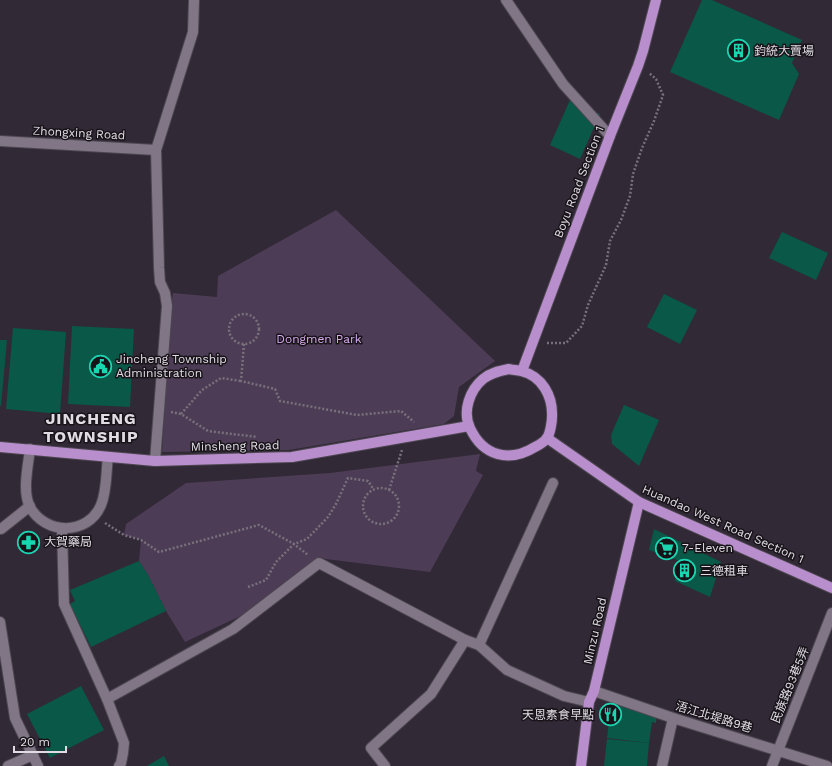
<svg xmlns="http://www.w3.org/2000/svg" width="832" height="766" font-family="'Work Sans','Noto Sans TC',sans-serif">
	<rect width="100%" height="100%" fill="#312936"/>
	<g fill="#4d3c55">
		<path d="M336 210 495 361 459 387 454 416 444 424 289 450 162 452 171 306 173 293 217 297 218 276Z"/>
		<path d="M480 454 476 471 483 475 430 572 318 558 260 607 185 642 166 611 148 575 139 561 141 540 124 535 126 524 186 483 330 473Z"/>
	</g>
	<g fill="#095848">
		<path d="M702 0H712L802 40 792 63 799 74 779 120 670 72Z"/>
		<path d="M570 100 600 114 580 159 550 145Z"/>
		<path d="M782 232 828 253 816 280 769 258Z"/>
		<path d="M664 294 697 310 680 344 647 327Z"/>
		<path d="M72 326 134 329 130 407 68 404Z"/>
		<path d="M13 328 66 332 60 414 6 409Z"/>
		<path d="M0 340H7L1 406H0Z"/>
		<path d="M624 405 659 420 639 466 612 444 611 435Z"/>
		<path d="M654 529 721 562 710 597 675 581 680 561 649 550Z"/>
		<path d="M139 561 148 575 166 611 91 647 70 604 75 601 70 590Z"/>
		<path d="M81 686 104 730 50 758 27 714Z"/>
		<path d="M611 703 657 708 656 723 652 722 649 743 607 738Z"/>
		<path d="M607 739 649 743 647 766H604Z"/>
		<path d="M164 756 169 766H147Z"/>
	</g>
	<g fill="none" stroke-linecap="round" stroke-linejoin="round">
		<defs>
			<g id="minor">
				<path d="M506 0 563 84 610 136"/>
				<path d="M0 141 156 150"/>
				<path d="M30 449C28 466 22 492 30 507 45 535 88 536 101 505 107 491 106 472 108 457"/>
				<path d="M155 461 167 306 165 293 160 282 159 268 156 150 193 32 194 0"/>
				<path d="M62 528 64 604 107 699 124 743 123 753 121 763 119 766"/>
				<path d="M0 529H1L30 506"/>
				<path d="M0 622 15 718 38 766"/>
				<path d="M479 645 553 483"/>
				<path d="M594 691 673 718 827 766"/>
				<path d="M107 699 233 629 319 563 465 640"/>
				<path d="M8 766 33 755"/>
				<path d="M385 766 371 748 431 694 465 640 479 645 507 670 564 696 589 702"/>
				<path d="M662 766 673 718"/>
				<path d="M772 766 832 613"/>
			</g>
			<g id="major">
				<path d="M509 369C512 370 517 370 521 371 542 376 553 396 552 417 552 422 550 434 547 438 545 441 539 445 535 447 509 463 483 456 470 428 462 411 470 390 483 379 490 373 499 371 509 369Z"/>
				<path d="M522 371 610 136 638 66 643 51 656 0"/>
				<path d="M547 438 639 502 832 588"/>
				<path d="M0 447 155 461 292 457 469 426"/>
				<path d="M581 766 589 702 594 691 639 502"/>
			</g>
		</defs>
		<use href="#minor" stroke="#4d4751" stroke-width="12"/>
		<use href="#major" stroke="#4d4751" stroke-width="12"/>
		<g stroke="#78717c" stroke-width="2.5" stroke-dasharray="2 2" stroke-linecap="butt">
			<circle cx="244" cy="329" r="15"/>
			<path d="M547 343H566L582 326 588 305 606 265 610 241 621 220 630 196 633 174 642 148 654 121 663 95 656 79 649 73"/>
			<path d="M244 344 241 381 275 389 280 401 357 415 401 411 414 422"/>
			<path d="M171 412 181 414 208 431 257 437"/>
			<path d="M181 414 202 390 221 378 241 381"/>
			<circle cx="381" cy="506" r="18"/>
			<path d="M389 490 402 450"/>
			<path d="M105 523 124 535 141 540 159 552 259 525 294 544 308 555"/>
			<path d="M248 587 266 580 276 562 294 544 307 539 328 517 336 504 348 478 368 481 374 490"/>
		</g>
		<use href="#minor" stroke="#807685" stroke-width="10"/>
		<use href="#major" stroke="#b88ecc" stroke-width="10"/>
	</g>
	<defs>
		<symbol id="building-ring" viewBox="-11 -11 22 22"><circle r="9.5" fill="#171319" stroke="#1bd5b1" stroke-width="1.5"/><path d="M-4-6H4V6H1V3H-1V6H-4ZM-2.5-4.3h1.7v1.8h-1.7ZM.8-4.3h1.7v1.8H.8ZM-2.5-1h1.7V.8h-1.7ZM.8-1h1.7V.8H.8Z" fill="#1bd5b1"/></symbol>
		<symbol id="civic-ring" viewBox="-11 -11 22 22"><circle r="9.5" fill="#171319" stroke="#1bd5b1" stroke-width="1.5"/><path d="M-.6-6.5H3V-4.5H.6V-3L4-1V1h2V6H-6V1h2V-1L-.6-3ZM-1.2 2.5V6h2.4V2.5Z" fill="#1bd5b1"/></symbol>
		<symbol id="pharmacy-ring" viewBox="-11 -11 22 22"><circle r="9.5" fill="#171319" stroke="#1bd5b1" stroke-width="1.5"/><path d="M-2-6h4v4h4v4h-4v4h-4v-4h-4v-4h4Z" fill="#1bd5b1"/></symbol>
		<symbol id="supermarket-ring" viewBox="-11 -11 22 22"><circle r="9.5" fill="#171319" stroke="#1bd5b1" stroke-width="1.5"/><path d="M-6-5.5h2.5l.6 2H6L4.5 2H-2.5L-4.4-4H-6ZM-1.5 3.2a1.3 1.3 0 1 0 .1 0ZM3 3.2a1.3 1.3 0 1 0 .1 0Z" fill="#1bd5b1"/></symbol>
		<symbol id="restaurant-ring" viewBox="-11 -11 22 22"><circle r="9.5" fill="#171319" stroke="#1bd5b1" stroke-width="1.5"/><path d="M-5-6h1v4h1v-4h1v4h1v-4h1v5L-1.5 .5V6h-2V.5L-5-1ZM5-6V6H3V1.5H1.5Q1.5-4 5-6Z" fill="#1bd5b1"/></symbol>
	</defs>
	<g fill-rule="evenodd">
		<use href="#building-ring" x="726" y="38" width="25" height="25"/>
		<use href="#civic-ring" x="88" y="354" width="25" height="25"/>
		<use href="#pharmacy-ring" x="16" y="530" width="25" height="25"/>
		<use href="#supermarket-ring" x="654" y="536" width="25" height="25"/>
		<use href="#building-ring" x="672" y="558" width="25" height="25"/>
		<use href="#restaurant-ring" x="598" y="702" width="25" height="25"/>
	</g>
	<g text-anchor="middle" stroke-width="3" stroke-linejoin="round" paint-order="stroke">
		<g font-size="12" fill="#e1dce4" stroke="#171319" text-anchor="start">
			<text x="754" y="55">鈞統大賣場</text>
			<text x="116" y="363">Jincheng Township<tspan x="116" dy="14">Administration</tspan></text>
			<text x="44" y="546">大賀藥局</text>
			<text x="682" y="552">7-Eleven</text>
			<text x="700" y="575">三德租車</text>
			<text x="594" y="719" text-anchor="end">天恩素食早點</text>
		</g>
		<g font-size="12" fill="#e1dce4" stroke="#171319">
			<text transform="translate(79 133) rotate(3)" y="4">Zhongxing Road</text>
			<text transform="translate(579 182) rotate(-69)" y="4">Boyu Road Section 1</text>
			<text transform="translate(235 446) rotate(-1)" y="4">Minsheng Road</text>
			<text transform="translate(723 524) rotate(24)" y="4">Huandao West Road Section 1</text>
			<text transform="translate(595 631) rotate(-77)" y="4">Minzu Road</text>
			<text transform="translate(790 685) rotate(-68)" y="4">民族路93巷5弄</text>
			<text transform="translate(714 717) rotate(17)" y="4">浯江北堤路9巷</text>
		</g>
		<g font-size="12" fill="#d9abef" stroke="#171319">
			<text x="319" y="343">Dongmen Park</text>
		</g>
		<g font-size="16" font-weight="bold" letter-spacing="1" fill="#e1dce4" stroke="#171319">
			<text x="91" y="424">JINCHENG<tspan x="91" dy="18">TOWNSHIP</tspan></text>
		</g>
	</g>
	<path d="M14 746v6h52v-6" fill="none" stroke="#e1dce4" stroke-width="2"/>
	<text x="20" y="746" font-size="12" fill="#e1dce4" stroke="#171319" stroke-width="3" paint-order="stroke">20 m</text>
</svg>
